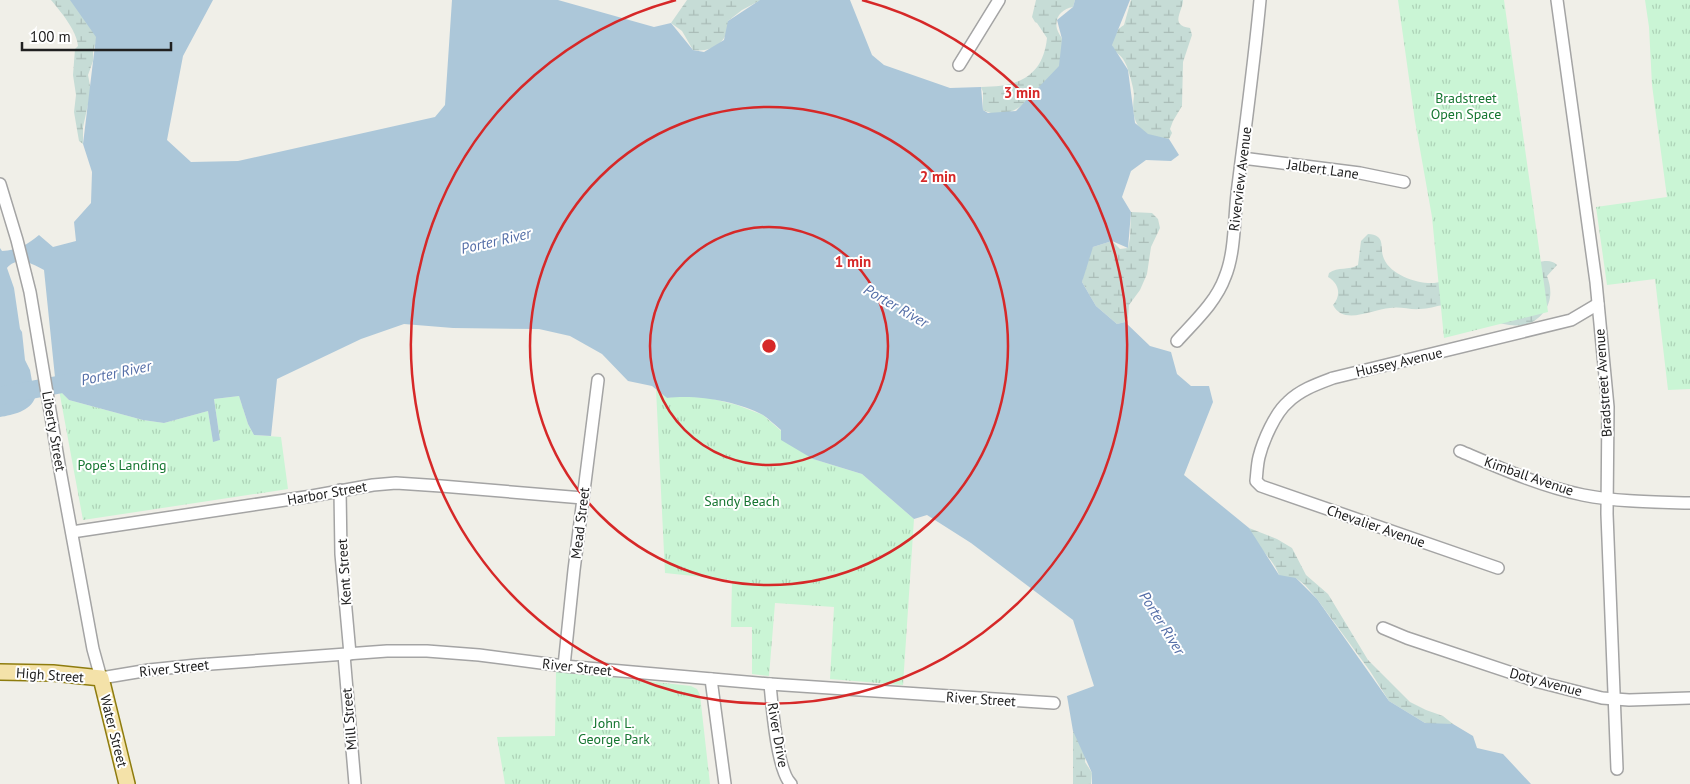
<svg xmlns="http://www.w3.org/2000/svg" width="1690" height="784" viewBox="0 0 1690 784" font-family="'PT Sans',sans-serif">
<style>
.wetland{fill:url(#wetland-marsh)}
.park{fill:url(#park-tufts)}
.water{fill:#acc7d9}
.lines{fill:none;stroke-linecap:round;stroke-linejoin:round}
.river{stroke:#acc7d9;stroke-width:18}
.minor-casing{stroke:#a4a4a4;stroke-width:14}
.major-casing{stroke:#8e7c0e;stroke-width:18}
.minor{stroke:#fff;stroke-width:11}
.major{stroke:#f4e2a9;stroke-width:15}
.ring{fill:none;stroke:#d62828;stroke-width:2.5}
.labels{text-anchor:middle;stroke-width:4;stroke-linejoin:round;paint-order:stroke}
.park-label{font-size:14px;fill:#167631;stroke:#fff}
.street-label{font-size:14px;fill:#202020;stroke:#fff}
.water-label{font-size:15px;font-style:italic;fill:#556fa8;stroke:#fff}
.centre{fill:#d62828;stroke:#fff;stroke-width:2.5}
.ring-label{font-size:15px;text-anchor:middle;font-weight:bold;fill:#d62828;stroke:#fff;stroke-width:4;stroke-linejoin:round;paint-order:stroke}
</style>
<defs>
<pattern id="wetland-marsh" width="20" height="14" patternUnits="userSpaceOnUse" patternTransform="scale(1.25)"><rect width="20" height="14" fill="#c6dcd6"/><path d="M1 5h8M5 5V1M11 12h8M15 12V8" fill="none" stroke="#aabcb7"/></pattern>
<pattern id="park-tufts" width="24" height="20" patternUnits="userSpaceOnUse" patternTransform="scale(1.25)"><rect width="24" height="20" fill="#caf5d5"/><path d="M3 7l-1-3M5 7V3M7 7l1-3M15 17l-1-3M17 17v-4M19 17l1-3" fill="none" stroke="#add2b7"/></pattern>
</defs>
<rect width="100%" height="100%" fill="#f0efe8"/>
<g class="wetland">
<path d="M51,0H73L96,35V41L93,52V61L88,75L91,91L83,127V144L79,141L74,112L76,95L73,75L75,49L78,46C77,31 61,12 51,0Z"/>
<path d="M687,0H761L742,10L728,21C730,41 712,53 693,50L682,31L671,23Z"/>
<path d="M1036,0H1075L1073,7C1062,9 1054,17 1057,29C1058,33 1061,36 1062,39C1065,46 1062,60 1060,66C1040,88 1016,126 983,110V92L981,87C1016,87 1043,78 1047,38L1037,23L1035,22L1032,17Z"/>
<path d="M1131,0H1183C1183,11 1169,25 1190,28L1192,35L1183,62L1182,106L1173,121L1170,129L1172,133L1169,139C1140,139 1130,122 1134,96C1134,89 1130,76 1128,70C1127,66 1125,62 1123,59C1120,54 1112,51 1112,44C1112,37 1118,28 1124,25Z"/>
<path d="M1131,212L1152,213L1158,219L1160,228L1151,247L1147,274L1140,290L1129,305L1128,318L1125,322L1117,324L1096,306L1082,282L1087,257L1093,247L1112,241L1120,249L1128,248L1130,238Z"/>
<path d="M1368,234C1387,235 1379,248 1384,259C1391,275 1417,284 1434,283C1443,282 1451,278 1460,276C1474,274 1489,276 1502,273C1515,269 1535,261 1547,261C1551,261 1554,262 1557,265L1547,276C1552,289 1552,302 1543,313C1522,339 1487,318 1461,309C1456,308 1449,304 1443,305C1436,306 1428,309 1420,309C1410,310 1400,306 1390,308C1372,309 1344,326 1333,305C1341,296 1340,284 1328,277L1329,273C1338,266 1349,271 1358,265L1361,241Z"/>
<path d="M1249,528L1277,539L1292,548L1306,575L1328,594L1368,660L1410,702L1426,710L1443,716L1453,724L1448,727L1425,723L1389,701L1370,671L1317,599L1305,585L1296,578H1283L1279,575C1273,557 1254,546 1249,528Z"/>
<path d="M1073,731L1086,750L1085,762L1092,773L1091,784H1073Z"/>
</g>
<g class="park">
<path d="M1398,0H1504L1548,312L1444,338L1432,217L1415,121Z"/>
<path d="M1645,0H1690V389L1668,390L1655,279L1607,285L1596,207L1667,197L1652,85L1649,27Z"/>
<path d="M656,389L667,398L678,396L709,398L737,405L763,415L813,459L862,474L914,519L903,685L830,679L834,607L775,603L769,676L752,674V627H731L732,580L665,573Z"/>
<path d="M59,390L69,400L143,420L164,423L208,411L213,441L220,440L214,399L239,396L248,424L254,435L281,437L288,489L83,520Z"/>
<path d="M556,671L691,686L697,689L700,695L710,784H505L497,737L555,736Z"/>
</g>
<path class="water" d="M70,0H213L183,56L167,140L191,162L238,161L435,117L445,105L452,0H558L654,27L671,23L693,50L704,52L724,40L728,21L760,0H850L872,55L884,65L950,88L981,87L983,110L988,113L1016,111L1059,66L1062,39L1057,20L1073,7L1075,0H1130L1112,45L1128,70L1135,123L1148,134L1169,139L1179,155L1171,161L1146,160L1131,171L1122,197L1131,212L1128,248L1112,241L1093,247L1082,282L1096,306L1117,324L1125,322L1150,346L1171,352L1177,374L1191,386H1209L1213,402L1184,475L1249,528L1279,575L1296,578L1317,599L1389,701L1425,723L1453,724L1473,736L1477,748L1503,754L1531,784H1092V773L1073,731L1067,696L1094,686L1073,620L971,543L927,515L914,519L862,474L813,459L781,440V430C775,425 769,419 763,415C738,401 695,394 667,398L652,386L628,381L602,354L570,336L539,329L453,328L404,324L361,339L277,379L271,436L254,435L248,424L239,396L214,399L220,440L213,442L208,411L164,423L143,420L69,400L56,387L44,270C32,263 17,256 7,268L14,288L20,329L22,332L25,360L30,370L35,398C30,411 13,415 0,417V248L2,251C18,250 27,245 39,235L53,247L76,241L74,222L91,203L92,172L83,144L96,37Z"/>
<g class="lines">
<path class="river" d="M0,396L78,381"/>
<g class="minor-casing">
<g id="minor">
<path d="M1557,0L1596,282L1608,407L1607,514L1617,769"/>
<path d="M959,65L999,0"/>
<path d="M1242,158L1360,173L1404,182"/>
<path d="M0,184L17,240L30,292L60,470L93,649L101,678L149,670L197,665L387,651H427L479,655L564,666L770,684L1054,703"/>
<path d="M1177,341C1195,321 1216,302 1225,277C1235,253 1234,220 1237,194C1245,129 1254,65 1260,0"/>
<path d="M1460,451C1500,468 1540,486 1583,495C1618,502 1654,502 1690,503"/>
<path d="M340,490L341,554L350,654"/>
<path d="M72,532L312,496L373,485L396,483L441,486L583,498"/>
<path d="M1498,568L1261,486L1256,481C1257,473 1257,465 1259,457C1263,441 1275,413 1288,402C1300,390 1317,384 1333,378L1571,320L1598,304"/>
<path d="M1383,628L1407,638L1539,682L1602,698L1629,700L1690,698"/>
<path d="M344,655L355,784"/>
<path d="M564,666L574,570L598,380"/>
<path d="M711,679L725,784"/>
<path d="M770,684C772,705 777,771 791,784"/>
</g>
</g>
<g class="major-casing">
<path id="major" d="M0,672L53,673L101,678L127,784"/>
</g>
<use href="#minor" class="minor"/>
<use href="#major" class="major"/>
</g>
<g class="ring">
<circle cx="769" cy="346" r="119"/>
<circle cx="769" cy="346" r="239"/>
<path d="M862 0A358 358 0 1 1 676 0"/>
</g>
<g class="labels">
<g class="park-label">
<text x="1466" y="103">Bradstreet<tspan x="1466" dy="16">Open Space</tspan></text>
<text x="122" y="470">Pope's Landing</text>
<text x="742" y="506">Sandy Beach</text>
<text x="614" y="728">John L.<tspan x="614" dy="16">George Park</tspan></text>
</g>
<g class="street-label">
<text transform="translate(1323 169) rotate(8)" y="5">Jalbert Lane</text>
<text transform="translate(1240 179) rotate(-83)" y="5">Riverview Avenue</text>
<text transform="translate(1399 362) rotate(-13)" y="5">Hussey Avenue</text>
<text transform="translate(1603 383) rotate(-94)" y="5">Bradstreet Avenue</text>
<text transform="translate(54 431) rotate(80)" y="5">Liberty Street</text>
<text transform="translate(1529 476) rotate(19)" y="5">Kimball Avenue</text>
<text transform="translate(327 493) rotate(-10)" y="5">Harbor Street</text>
<text transform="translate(580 523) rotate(-83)" y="5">Mead Street</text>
<text transform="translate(1376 526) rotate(19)" y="5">Chevalier Avenue</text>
<text transform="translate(344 572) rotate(-94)" y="5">Kent Street</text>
<text transform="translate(577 667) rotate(6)" y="5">River Street</text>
<text transform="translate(174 668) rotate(-6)" y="5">River Street</text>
<text transform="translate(50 675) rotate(4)" y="5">High Street</text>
<text transform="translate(1546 682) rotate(15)" y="5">Doty Avenue</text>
<text transform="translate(981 699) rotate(4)" y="5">River Street</text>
<text transform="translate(349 719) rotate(-95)" y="5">Mill Street</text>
<text transform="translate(114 731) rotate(76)" y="5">Water Street</text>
<text transform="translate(778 735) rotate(80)" y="5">River Drive</text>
</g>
<g class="water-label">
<text transform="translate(496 241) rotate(-13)" y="5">Porter River</text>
<text transform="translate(896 306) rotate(30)" y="5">Porter River</text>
<text transform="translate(116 373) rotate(-12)" y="5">Porter River</text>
<text transform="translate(1162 623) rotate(58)" y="5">Porter River</text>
</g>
</g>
<circle cx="769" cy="346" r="8" class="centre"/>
<g class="ring-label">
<text x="1022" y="98">3 min</text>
<text x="938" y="182">2 min</text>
<text x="853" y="267">1 min</text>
</g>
<path d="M22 42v8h149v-8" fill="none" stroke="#202020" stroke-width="2.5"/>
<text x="30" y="42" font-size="15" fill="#202020" stroke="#ffffff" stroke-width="4" paint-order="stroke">100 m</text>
</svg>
